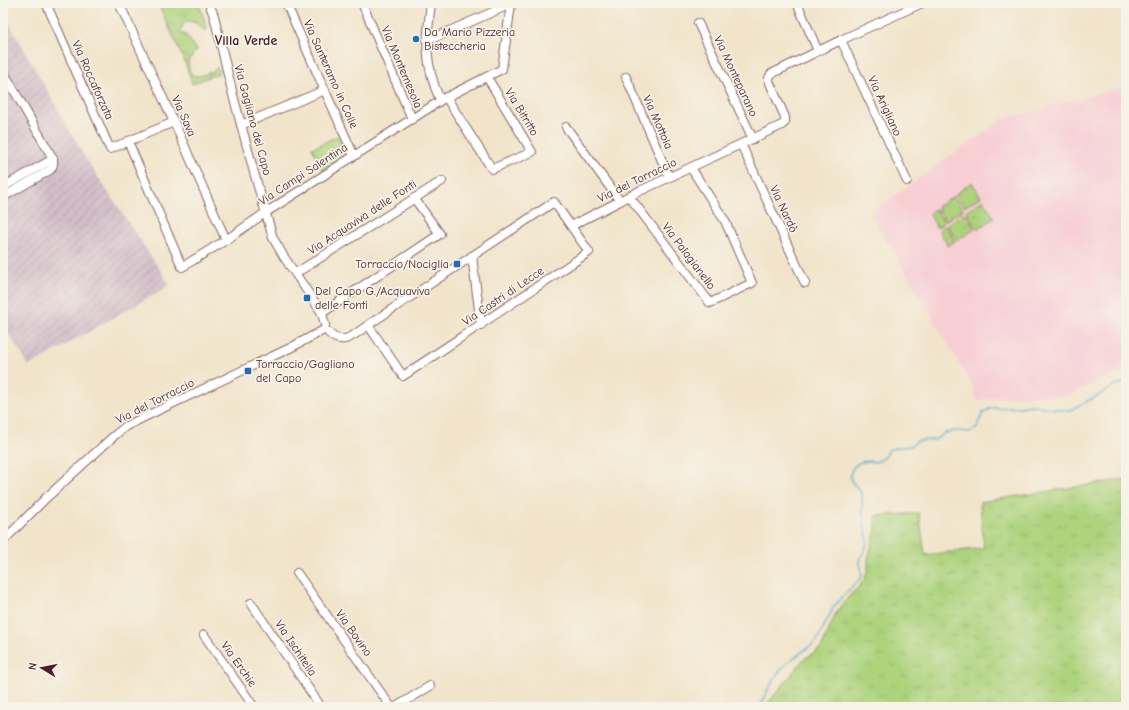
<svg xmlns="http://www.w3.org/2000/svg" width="1129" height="710" viewBox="0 0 1129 710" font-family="'Comic Neue',sans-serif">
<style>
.built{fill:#f7cfd5}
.industrial{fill:url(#industrial-furrows)}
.grass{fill:url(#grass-tufts);stroke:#7c7954}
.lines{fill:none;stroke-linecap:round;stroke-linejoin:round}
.stream{stroke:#50afcf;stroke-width:1.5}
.minor-casing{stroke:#846463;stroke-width:10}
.minor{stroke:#fff;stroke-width:8}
.poi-dot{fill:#1f6fb2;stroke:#f7f3e8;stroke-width:1.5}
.labels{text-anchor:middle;stroke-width:3.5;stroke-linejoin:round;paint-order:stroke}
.poi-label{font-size:12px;fill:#4a1f2b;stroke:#f7f3e8;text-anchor:start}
.street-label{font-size:12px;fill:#4a1f2b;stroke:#f7f3e8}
.quarter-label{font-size:14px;font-weight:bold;fill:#4a1f2b;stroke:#f7f3e8}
</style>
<defs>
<pattern id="industrial-furrows" width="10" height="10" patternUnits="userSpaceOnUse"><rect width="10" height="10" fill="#d2bdc8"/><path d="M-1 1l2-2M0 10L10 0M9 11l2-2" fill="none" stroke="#b6a2ac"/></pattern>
<pattern id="grass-tufts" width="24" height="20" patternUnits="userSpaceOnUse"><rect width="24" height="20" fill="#add37d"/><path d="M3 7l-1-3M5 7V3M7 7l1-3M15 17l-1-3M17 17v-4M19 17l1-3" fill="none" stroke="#96b56c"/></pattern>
</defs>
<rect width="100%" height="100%" fill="#f7f3e8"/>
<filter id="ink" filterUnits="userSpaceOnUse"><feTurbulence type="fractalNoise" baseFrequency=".025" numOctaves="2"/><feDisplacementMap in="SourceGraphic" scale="8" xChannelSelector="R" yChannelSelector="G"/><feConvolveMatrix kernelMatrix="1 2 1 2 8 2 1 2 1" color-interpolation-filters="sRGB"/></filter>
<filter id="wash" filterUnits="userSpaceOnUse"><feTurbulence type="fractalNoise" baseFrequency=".012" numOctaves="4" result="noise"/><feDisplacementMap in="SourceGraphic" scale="16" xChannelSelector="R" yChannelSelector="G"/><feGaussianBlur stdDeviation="0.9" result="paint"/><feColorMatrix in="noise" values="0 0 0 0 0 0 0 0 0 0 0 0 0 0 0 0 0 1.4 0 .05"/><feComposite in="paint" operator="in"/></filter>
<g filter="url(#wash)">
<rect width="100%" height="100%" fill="#f1e4ca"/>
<path class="built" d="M1126,86V373L1111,376L1073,393L1062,397L1029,395L992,398L976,401L973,387L871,214L873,211L1003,119Z"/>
<path class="industrial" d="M3,12L84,156L170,285L29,366L3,325Z"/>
<g class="grass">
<path d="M158,3H198L202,12L207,30L205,31L196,23L189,21L184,23L180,31L181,33L186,35L197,50L192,55L193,56L188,60L189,69L192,75C198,77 204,75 210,72L211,73L217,67L219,73L192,84L186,65Z"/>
<path d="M338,136L347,155L323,171L312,148Z"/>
<path d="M972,182L981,197L964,207L956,194Z"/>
<path d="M954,196L963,210L945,221L937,207Z"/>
<path d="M983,200L994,218L977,229L966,211Z"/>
<path d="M935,209L944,223L937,228L929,213Z"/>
<path d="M965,213L975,229L957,240L947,224Z"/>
<path d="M946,226L955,241L948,246L939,230Z"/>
<path d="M1126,479V707H765L804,659L820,649L822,646L836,613L851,594L859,587L865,578L868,570V559L876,529L875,516L919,513L925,555L984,548L980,502Z"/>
</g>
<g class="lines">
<path class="stream" d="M758,707L762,703L765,698L767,691L779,672L787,663L817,641L833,608L842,597L862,577C862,572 860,566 860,562C861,554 867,549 867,541C868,534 864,525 863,517C862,510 863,503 862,496C860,487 847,483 851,472C854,461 867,460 876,462L884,458L890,449L900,447L911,446L917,441L935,440L945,433L954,431L971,432L977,428L980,419L983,413L991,408L1020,407L1032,405L1061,410H1070L1103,393L1115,385L1126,382"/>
</g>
</g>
<g filter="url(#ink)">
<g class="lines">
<g class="minor-casing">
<g id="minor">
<path d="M46,3L110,149L174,122"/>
<path d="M119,3L174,122L226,240"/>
<path d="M209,3L214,16L233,95L255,176L273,238L284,257L322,313L325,325"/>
<path d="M286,3L354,156"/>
<path d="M362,3L412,119"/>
<path d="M431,3C426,42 424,63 440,100"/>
<path d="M797,3L818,51"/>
<path d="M698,23L753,139"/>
<path d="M841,40L907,181"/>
<path d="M427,41L513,3"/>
<path d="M3,71L52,157C54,162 54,166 50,170L3,197"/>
<path d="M626,77L669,177"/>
<path d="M446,97L492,169L532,152L487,77"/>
<path d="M241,125L325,90"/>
<path d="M566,127L620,201"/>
<path d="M128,141L182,267L226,240L265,213L443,99L502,69L511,4"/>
<path d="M741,144L805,283"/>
<path d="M3,187L53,159"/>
<path d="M629,196L710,303L752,283L725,221L691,168"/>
<path d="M571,226L620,201L629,196L782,125L785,122V117L769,81V78L771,74L841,40L922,3"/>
<path d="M472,256L481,325"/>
<path d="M296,273L442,181"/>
<path d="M322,313L440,234L414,198"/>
<path d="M328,332C342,348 355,334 368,325L554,202L571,226L589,252L403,376L368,325"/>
<path d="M3,541L46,498L115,435L126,426L161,409L290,348L322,331"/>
<path d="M297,573L391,707"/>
<path d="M251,603L321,707"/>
<path d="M204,635L254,707"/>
<path d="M396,707L430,686"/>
</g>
</g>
<use href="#minor" class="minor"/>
</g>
</g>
<g class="poi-dot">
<circle cx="416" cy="39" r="4"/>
<rect x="453" y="260" width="8" height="8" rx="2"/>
<rect x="303" y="294" width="8" height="8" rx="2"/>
<rect x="244" y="367" width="8" height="8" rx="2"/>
</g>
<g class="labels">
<g class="poi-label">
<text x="424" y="36">Da Mario Pizzeria<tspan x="424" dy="14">Bisteccheria</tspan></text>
<text x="449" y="268" text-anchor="end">Torraccio/Nociglia</text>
<text x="315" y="295">Del Capo G./Acquaviva<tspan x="315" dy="14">delle Fonti</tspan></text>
<text x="256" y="368">Torraccio/Gagliano<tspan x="256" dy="14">del Capo</tspan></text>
</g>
<g class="street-label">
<text transform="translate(402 67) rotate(67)" y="4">Via Montemesola</text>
<text transform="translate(331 74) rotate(66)" y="4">Via Santeramo in Colle</text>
<text transform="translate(736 76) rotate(65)" y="4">Via Monteparano</text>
<text transform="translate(93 80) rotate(66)" y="4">Via Roccaforzata</text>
<text transform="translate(885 106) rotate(65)" y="4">Via Arigliano</text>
<text transform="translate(522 112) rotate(59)" y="4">Via Bitritto</text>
<text transform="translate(184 116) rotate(66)" y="4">Via Sava</text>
<text transform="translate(253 120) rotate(75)" y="4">Via Gagliano del Capo</text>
<text transform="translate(658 122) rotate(66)" y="4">Via Mottola</text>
<text transform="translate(303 174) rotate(-33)" y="4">Via Campi Salentina</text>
<text transform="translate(637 180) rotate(-26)" y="4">Via del Torraccio</text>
<text transform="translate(784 209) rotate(65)" y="4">Via Nardò</text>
<text transform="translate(362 217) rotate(-33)" y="4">Via Acquaviva delle Fonti</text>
<text transform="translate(689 256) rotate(53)" y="4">Via Palagianello</text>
<text transform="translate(503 296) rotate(-34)" y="4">Via Castri di Lecce</text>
<text transform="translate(155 401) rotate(-27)" y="4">Via del Torraccio</text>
<text transform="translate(354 633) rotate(55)" y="4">Via Bovino</text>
<text transform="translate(296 648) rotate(56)" y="4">Via Ischitella</text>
<text transform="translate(239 664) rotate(55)" y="4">Via Erchie</text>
</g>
<g class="quarter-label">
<text x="246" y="45">Villa Verde</text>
</g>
</g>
<rect width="1129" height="710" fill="none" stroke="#f7f3e8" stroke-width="16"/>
<g transform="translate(42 668) rotate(280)" stroke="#f7f3e8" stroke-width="3" paint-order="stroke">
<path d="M0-3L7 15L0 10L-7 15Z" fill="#4a1f2b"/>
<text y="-6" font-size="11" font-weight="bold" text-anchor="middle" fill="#4a1f2b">N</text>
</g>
</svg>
